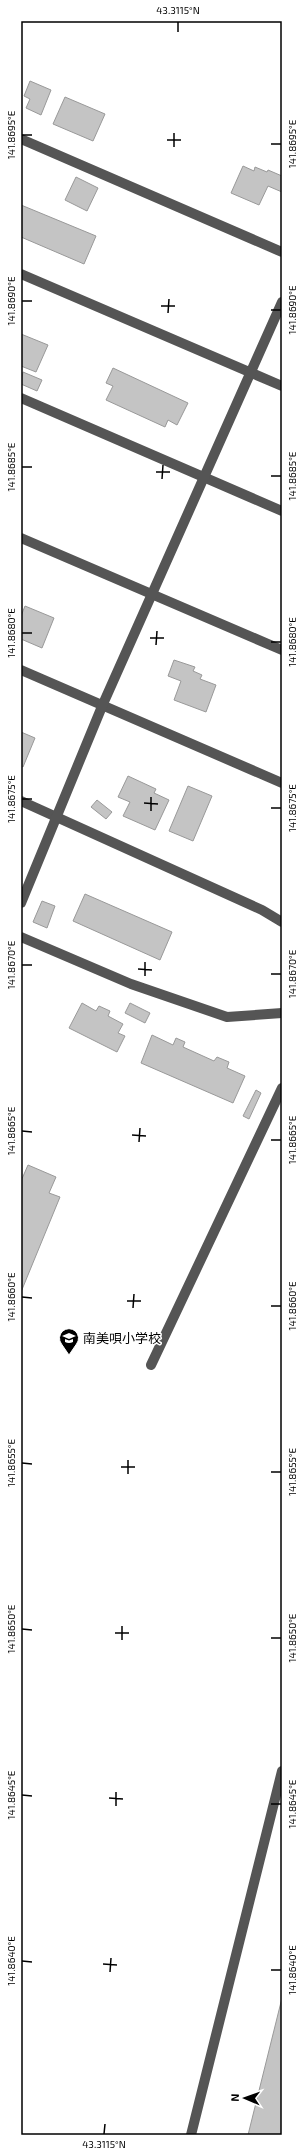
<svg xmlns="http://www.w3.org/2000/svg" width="303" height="2156" viewBox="0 0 303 2156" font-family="'Exo 2','Noto Sans JP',sans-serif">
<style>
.building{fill:#c4c4c4;stroke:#999}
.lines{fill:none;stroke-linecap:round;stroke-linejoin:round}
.minor{stroke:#555;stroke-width:10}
.ticks{fill:none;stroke:#000;stroke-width:1.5}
.labels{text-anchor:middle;stroke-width:3;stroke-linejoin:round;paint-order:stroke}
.poi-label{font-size:13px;fill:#000;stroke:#fff;text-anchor:start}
.neatline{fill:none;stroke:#000;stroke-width:1.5}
.ticks-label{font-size:10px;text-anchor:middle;fill:#000}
</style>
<rect width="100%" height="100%" fill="#fff"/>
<g class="building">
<path d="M30,81L51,90L41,115L26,108L30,99L24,96Z"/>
<path d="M65,97L105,114L93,141L53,124Z"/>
<path d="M243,166L254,171L255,167L267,172L268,170L282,176V192L268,186L259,205L231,193Z"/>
<path d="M76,177L98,188L87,211L65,200Z"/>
<path d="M21,205L96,236L84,264L21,237Z"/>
<path d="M21,334L48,345L36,372L21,366Z"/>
<path d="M113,368L188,403L177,425L168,420L165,427L106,400L113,386L106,383Z"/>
<path d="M23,372L42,380L37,391L21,384Z"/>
<path d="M25,606L54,618L42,648L21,639V616Z"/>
<path d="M174,660L195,667L193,671L202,675L200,679L216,685L206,712L174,700L181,681L168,676Z"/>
<path d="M21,732L35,738L23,767L21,766Z"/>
<path d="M128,776L156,789L154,793L169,800L155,830L123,816L130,802L118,797Z"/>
<path d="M188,786L212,796L193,841L169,831Z"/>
<path d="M97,800L112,812L106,819L91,807Z"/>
<path d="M85,894L172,932L160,960L73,921Z"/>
<path d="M42,901L55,906L47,928L33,922Z"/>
<path d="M82,1003L96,1011L99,1006L110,1011L108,1016L123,1024L118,1033L125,1036L117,1052L69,1028Z"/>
<path d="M130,1003L150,1013L145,1023L125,1013Z"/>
<path d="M152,1035L173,1045L176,1038L185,1042L183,1047L214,1061L217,1057L229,1062L227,1068L245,1076L233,1103L141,1063Z"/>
<path d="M256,1090L261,1093L249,1119L243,1116Z"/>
<path d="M28,1165L56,1177L49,1193L60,1197L21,1292V1181Z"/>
<path d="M282,1998V2135H248Z"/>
</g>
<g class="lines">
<g class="minor">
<path d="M21,139L282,252"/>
<path d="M21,274L282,386"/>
<path d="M21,398L282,511"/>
<path d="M21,538L282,650"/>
<path d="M21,670L282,783"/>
<path d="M21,801L262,910L282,922"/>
<path d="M21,903L103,704L282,302"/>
<path d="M21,937L131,984L227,1017L282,1013"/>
<path d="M151,1365L282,1088"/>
<path d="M191,2135L282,1771"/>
</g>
</g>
<path class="ticks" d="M178,32V22M22,135H32M167,140H181M271,144H281M174,147V133M22,301H32M161,306H175M271,310H281M168,313L169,299M22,467H32M156,472H170M271,476H281M162,479L163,465M22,633H32M150,638H164M271,642H281M156,645L157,631M22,799H32M144,803L158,804M271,808H281M151,811V797M22,965H32M138,969L152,970M271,974H281M145,976V962M22,1131L32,1132M132,1135L146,1136M271,1140H281M139,1142L140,1128M22,1297L32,1298M127,1301H141M271,1306H281M133,1308L134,1294M22,1463L32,1464M121,1467H135M271,1472H281M128,1474V1460M22,1629L32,1630M115,1633H129M271,1638H281M122,1640V1626M22,1795L32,1796M109,1798L123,1799M271,1804H281M116,1806V1792M22,1961L32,1962M103,1964L117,1965M271,1970H281M110,1972L111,1958M104,2134L105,2124"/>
<defs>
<g id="school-pin" transform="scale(1)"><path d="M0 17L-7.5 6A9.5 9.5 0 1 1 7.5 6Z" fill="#000" stroke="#fff"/><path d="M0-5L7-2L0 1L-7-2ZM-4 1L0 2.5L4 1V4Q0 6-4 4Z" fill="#fff"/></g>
</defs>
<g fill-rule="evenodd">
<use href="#school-pin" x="69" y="1338"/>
</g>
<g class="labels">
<g class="poi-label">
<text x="83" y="1343">南美唄小学校</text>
</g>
</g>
<rect width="303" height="2156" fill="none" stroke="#ffffff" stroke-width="44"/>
<g transform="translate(245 2098) rotate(272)" stroke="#ffffff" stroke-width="3" paint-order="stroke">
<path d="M0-3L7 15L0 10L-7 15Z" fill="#000000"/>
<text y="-6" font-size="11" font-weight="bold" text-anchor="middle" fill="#000000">N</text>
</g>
<rect x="22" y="22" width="259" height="2112" class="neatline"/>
<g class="ticks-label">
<text x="178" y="14">43.3115°N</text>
<text transform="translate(11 135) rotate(-90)" y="4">141.8695°E</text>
<text transform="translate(292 144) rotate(-90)" y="4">141.8695°E</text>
<text transform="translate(11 301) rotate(-90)" y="4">141.8690°E</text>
<text transform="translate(292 310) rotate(-90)" y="4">141.8690°E</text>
<text transform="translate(11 467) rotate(-90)" y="4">141.8685°E</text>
<text transform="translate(292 476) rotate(-90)" y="4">141.8685°E</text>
<text transform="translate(11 633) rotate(-90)" y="4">141.8680°E</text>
<text transform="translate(292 642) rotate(-90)" y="4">141.8680°E</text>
<text transform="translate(11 799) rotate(-90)" y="4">141.8675°E</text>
<text transform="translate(292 808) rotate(-90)" y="4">141.8675°E</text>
<text transform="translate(11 965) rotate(-90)" y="4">141.8670°E</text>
<text transform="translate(292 974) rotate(-90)" y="4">141.8670°E</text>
<text transform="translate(11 1131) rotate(-90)" y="4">141.8665°E</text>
<text transform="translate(292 1140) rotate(-90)" y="4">141.8665°E</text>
<text transform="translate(11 1297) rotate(-90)" y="4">141.8660°E</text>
<text transform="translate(292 1306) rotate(-90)" y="4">141.8660°E</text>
<text transform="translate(11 1463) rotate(-90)" y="4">141.8655°E</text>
<text transform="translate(292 1472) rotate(-90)" y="4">141.8655°E</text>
<text transform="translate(11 1629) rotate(-90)" y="4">141.8650°E</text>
<text transform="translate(292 1638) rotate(-90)" y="4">141.8650°E</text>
<text transform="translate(11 1795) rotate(-90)" y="4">141.8645°E</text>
<text transform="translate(292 1804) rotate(-90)" y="4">141.8645°E</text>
<text transform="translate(11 1961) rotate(-90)" y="4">141.8640°E</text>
<text transform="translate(292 1970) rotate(-90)" y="4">141.8640°E</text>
<text x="104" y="2148">43.3115°N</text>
</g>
</svg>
